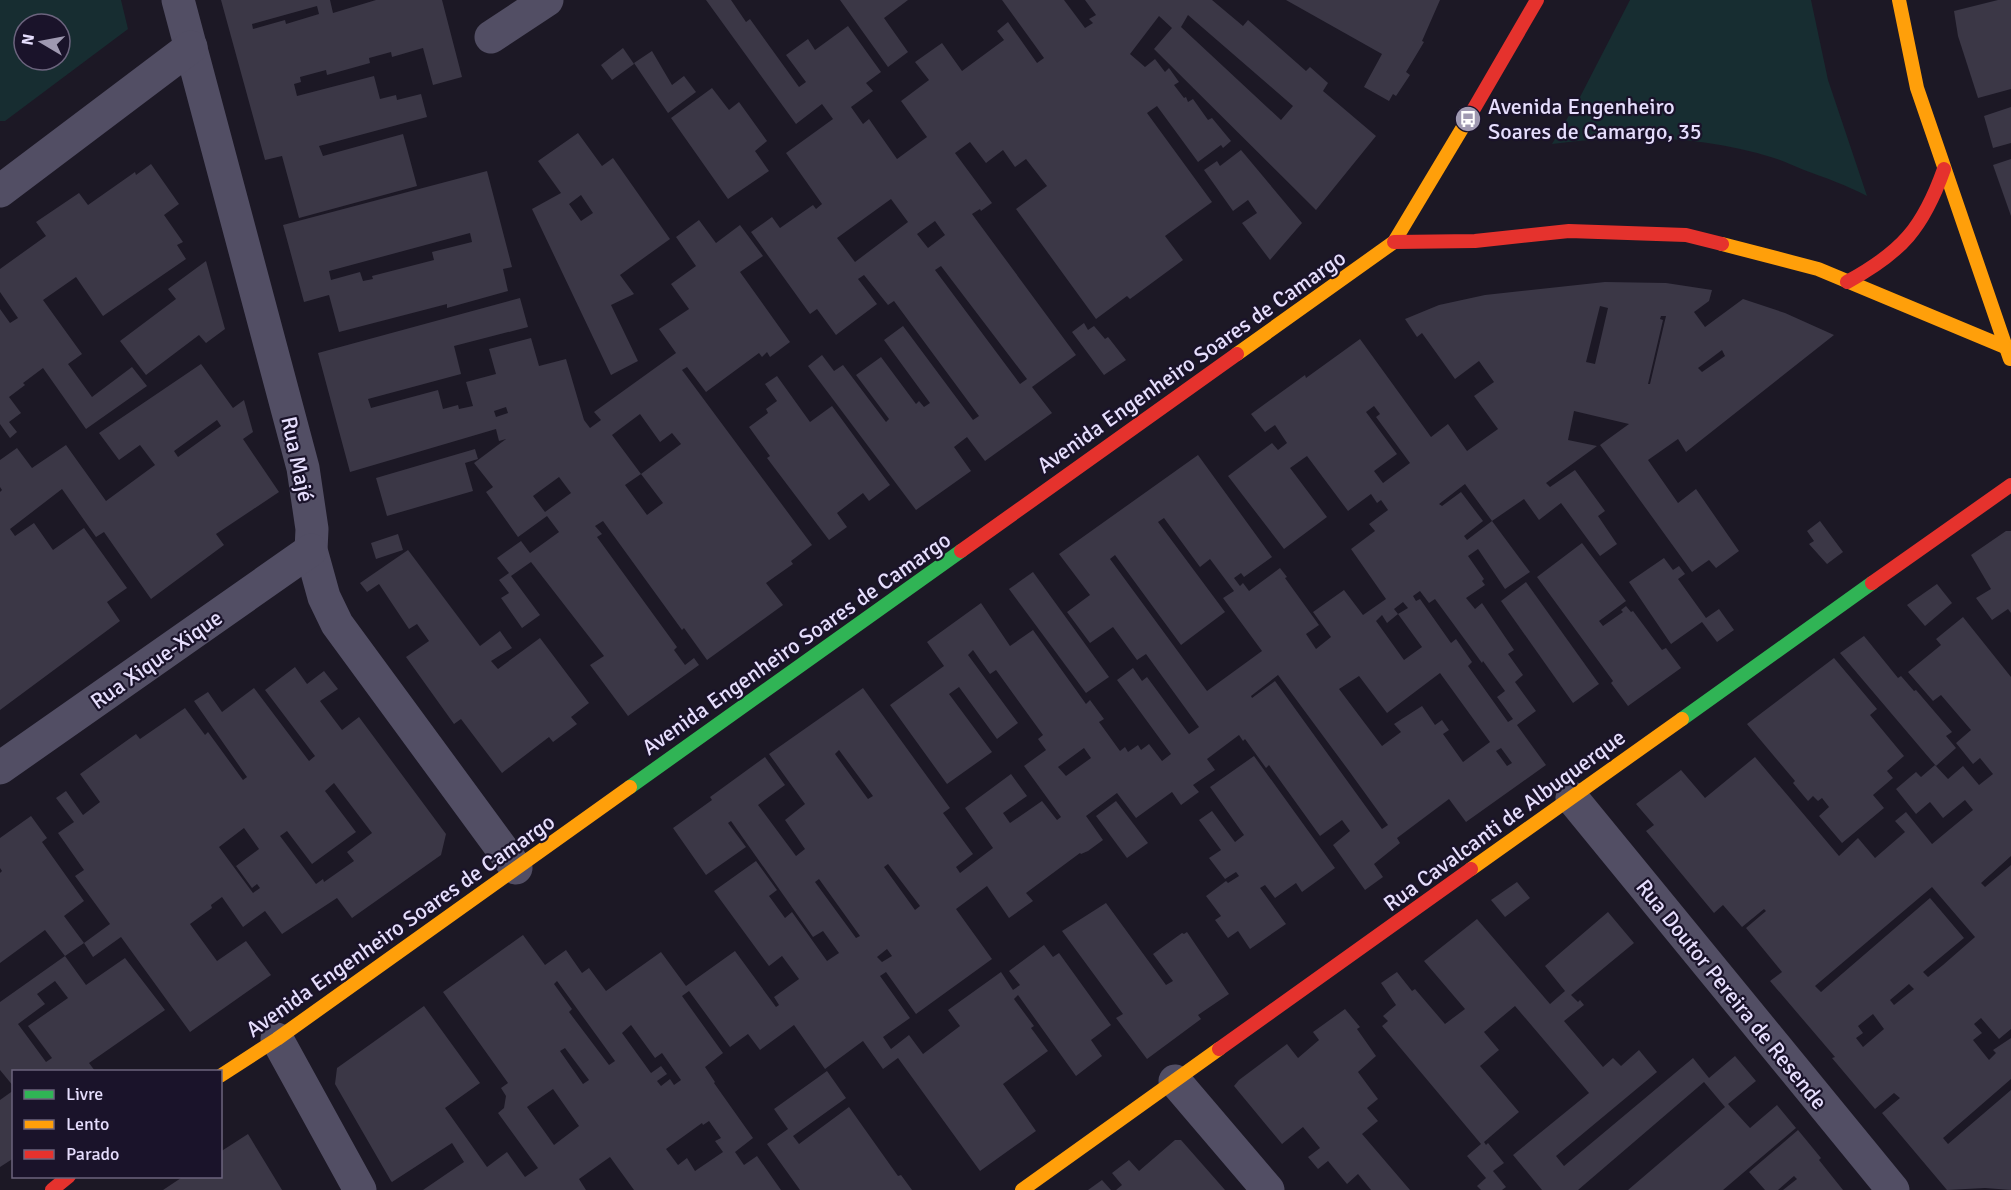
<svg xmlns="http://www.w3.org/2000/svg" width="2011" height="1190" viewBox="0 0 2011 1190" font-family="Signika,sans-serif">
<style>
.green{fill:#172d31;fill-rule:evenodd}
.building{fill:#3b3746;fill-rule:evenodd}
.lines{fill:none;stroke-linecap:round;stroke-linejoin:round}
.street{stroke:#524e64;stroke-width:33}
.fast{stroke:#30b455;stroke-width:14}
.slow{stroke:#ff9f0a;stroke-width:14}
.jam{stroke:#e5322d;stroke-width:14}
.labels{text-anchor:middle;stroke-width:4.5;stroke-linejoin:round;paint-order:stroke}
.poi-label{font-size:22px;fill:#e6defd;stroke:#1a132a;text-anchor:start}
.street-label{font-size:22px;fill:#e6defd;stroke:#1a132a}
</style>
<rect width="100%" height="100%" fill="#1c1825"/>
<g class="green">
<path d="M0,0H121L128,29L5,121H0ZM24,24H60V60H24Z"/>
<path d="M1630,0H1811L1828,80L1867,196C1846,185 1826,178 1804,170C1794,166 1784,161 1774,158C1702,135 1626,134 1552,144L1580,97Z"/>
</g>
<g class="building">
<path d="M221,0H330L333,13L376,0H442L462,77L433,85L423,48L392,57L391,52L369,58L370,63L327,75L326,70L300,77L301,82L294,84L297,96L374,76L380,99L396,95L397,100L421,94L427,117L319,146L323,156L403,134L417,186L299,218L282,156L265,160ZM317,6L319,14L286,24L285,20L253,29L252,24Z"/>
<path d="M706,0H731L746,22L750,19L799,87L806,82L786,55L808,39L815,50L848,26L881,72L866,83L873,91L851,107L863,124L869,119L897,159L927,137L901,101L929,80L915,62L942,43L962,71L1004,40L997,31L1008,22L1037,63L1044,58L1002,0H1064L1085,28L1093,23L1089,19L1096,15L1085,0H1212L1243,26L1248,20L1306,71L1310,67L1328,83L1323,91L1376,136L1316,210L1154,49L1172,28L1159,16L1130,54L1145,67L1155,59L1165,72L1169,68L1179,82L1174,85L1184,98L1186,97L1188,102L1193,99L1208,120L1212,118L1231,141L1223,148L1221,145L1198,162L1157,106L1147,113L1212,202L1165,236L1183,260L1130,299L1127,296L1096,319L1016,209L1047,186L1026,159L1015,167L1003,150L986,163L970,142L955,153L992,203L981,211L980,209L972,214L1076,355L1032,387L1052,413L985,461L967,437L954,447L971,471L916,510L808,366L822,355L834,371L843,365L886,422L889,419L856,375L881,357L916,404L919,401L924,407L930,403L884,340L903,326L973,420L979,416L894,301L888,305L864,275L858,279L877,304L836,335L817,309L810,314L751,232L772,217L780,228L813,205L816,209L822,204L786,153L833,119L822,104L796,124ZM1188,15L1293,106L1281,120L1181,27ZM891,199L908,222L855,262L837,238ZM935,221L945,235L928,248L917,234ZM941,266L1027,379L1020,384L935,270Z"/>
<path d="M840,0H908L884,18L908,52L888,67Z"/>
<path d="M1286,0H1440L1422,41L1424,42L1406,72L1410,75L1396,96L1393,94L1389,101L1364,87L1382,54Z"/>
<path d="M1998,0H2011V89L1978,98L1958,36L1954,11Z"/>
<path d="M623,48L634,64L612,80L601,65Z"/>
<path d="M652,51L672,85L684,76L696,92L668,113L634,63Z"/>
<path d="M712,88L729,110L739,102L767,141L755,151L769,171L728,199L671,118Z"/>
<path d="M2011,107V143L1993,148L1984,116Z"/>
<path d="M578,133L602,166L613,158L670,239L620,275L634,294L611,305L638,361L611,375L532,209L561,193L538,161ZM581,195L593,213L581,221L569,204Z"/>
<path d="M1241,150L1302,223L1270,260L1242,223L1257,213L1248,200L1233,211L1204,170L1217,161L1220,166Z"/>
<path d="M2011,159V216L1993,165Z"/>
<path d="M151,164L179,204L164,215L183,242L177,245L186,259L103,316L76,277L43,300L82,354L68,364L92,397L132,367L147,386L86,429L43,368L23,383L25,385L9,397L21,413L9,422L17,432L10,438L0,424V309L10,323L18,318L0,292V269L46,236L36,222L79,193L88,205L135,172L136,175Z"/>
<path d="M487,171L512,267L503,269L508,291L447,308V304L339,332L329,295L304,302L283,225ZM470,233L472,242L432,252L434,260L372,276L373,279L363,281L360,272L331,280L329,271Z"/>
<path d="M699,220L716,243L740,225L763,256L740,272L790,342L770,357L767,352L762,357L759,353L706,392L687,367L682,370L812,545L791,561L793,564L766,583L783,605L707,660L684,628L682,630L603,521L595,526L602,534L597,537L677,647L674,650L685,665L694,658L699,665L628,716L590,665L604,656L531,562L511,576L540,615L522,628L501,598L509,593L499,580L509,573L497,558L521,541L530,553L559,532L547,516L518,537L486,492L493,487L474,463L506,439L499,441L496,429L350,472L318,353L520,298L528,327L454,346L461,374L368,399L371,408L438,390L443,409L458,405L459,409L473,406L466,382L496,374L489,349L531,338L539,366L566,359L584,420L590,428L601,420L594,412L676,353L659,329L689,309L671,284L696,266L676,237ZM506,407L508,413L496,417L494,411ZM640,414L660,442L672,433L681,444L641,474L612,435ZM641,474L663,503L647,515L625,485ZM559,477L571,493L545,512L533,496Z"/>
<path d="M206,261L225,329L206,343L199,335L146,375L120,341L176,299L168,289Z"/>
<path d="M1605,282L1666,283L1712,290L1709,301L1694,312L1705,327L1743,299L1785,313L1834,335L1686,452L1678,439L1648,460L1678,503L1696,489L1739,551L1716,568L1709,560L1692,572L1600,445L1629,424L1574,411L1568,440L1597,446L1546,483L1550,487L1575,470L1605,511L1598,516L1617,544L1600,556L1561,503L1539,520L1524,499L1492,521L1530,572L1505,589L1478,549L1468,556L1484,579L1482,581L1485,585L1466,598L1475,609L1482,603L1514,650L1508,654L1523,675L1515,682L1536,711L1517,725L1546,765L1466,822L1449,799L1397,838L1400,843L1374,864L1383,877L1365,890L1333,845L1350,831L1342,820L1320,836L1269,765L1266,768L1245,739L1243,741L1239,735L1207,759L1215,770L1193,785L1199,792L1181,805L1172,792L1136,818L1117,793L1086,816L1103,840L1088,851L1081,854L1080,853L1026,893L1033,901L1009,918L987,886L956,909L992,959L916,1014L886,972L880,976L910,1018L883,1037L891,1049L909,1035L923,1054L960,1026L948,1010L1001,972L1013,990L1020,985L1009,971L1044,945L1053,957L1059,953L1111,1025L1091,1040L1102,1056L1076,1076L1018,995L1014,999L1034,1026L1031,1028L1034,1032L1048,1051L1003,1084L1036,1131L980,1171L898,1058L883,1069L863,1041L825,1069L794,1025L760,1050L748,1034L730,1047L689,991L682,996L723,1053L705,1067L715,1082L714,1083L753,1138L735,1152L744,1165L757,1156L781,1190H634L610,1157L579,1179L586,1190H423L464,1162L452,1143L392,1182L391,1181L335,1084L337,1068L424,1006L480,1083L445,1108L487,1167L507,1152L525,1177L538,1168L498,1113L504,1108L506,1096L501,1088L508,1083L443,992L523,935L545,965L566,950L582,973L589,968L606,991L661,952L686,986L735,951L776,1007L779,1005L774,997L799,979L782,956L769,966L714,891L756,861L777,890L769,896L785,918L792,912L827,961L839,953L823,931L813,937L731,821L728,823L746,847L706,875L673,828L712,800L710,797L765,757L785,785L758,805L796,856L805,849L785,820L805,804L769,754L863,688L950,808L943,813L973,854L956,867L960,873L993,848L965,808L1011,774L1027,796L1003,813L1010,823L1042,801L1057,820L1061,817L1024,766L1046,750L1038,739L1043,735L996,670L990,674L973,650L968,655L1018,723L997,739L959,687L949,694L992,752L947,784L890,705L944,666L927,642L981,603L1010,646L1033,630L1086,704L1090,700L1104,719L1099,722L1120,751L1125,747L1128,752L1138,745L1141,750L1149,744L1162,761L1171,754L1117,680L1133,668L1142,681L1147,677L1189,734L1199,727L1146,654L1137,660L1113,627L1090,643L1067,612L1090,595L1059,554L1198,455L1272,557L1244,577L1241,573L1234,578L1240,586L1243,583L1249,591L1280,568L1287,577L1285,578L1319,625L1306,634L1316,649L1331,637L1313,612L1344,590L1363,615L1386,599L1351,549L1375,531L1369,524L1388,510L1381,500L1377,503L1371,494L1348,511L1307,456L1290,468L1327,517L1284,549L1228,476L1272,443L1278,450L1287,443L1275,425L1265,432L1251,414L1305,375L1306,378L1360,339L1431,437L1448,424L1467,451L1498,429L1474,396L1494,382L1479,361L1455,379L1422,333L1417,337L1405,319L1439,305L1485,295ZM1600,306L1608,308L1595,364L1586,362ZM1661,316H1666L1650,384H1648L1663,320L1660,319ZM1722,350L1725,356L1702,372L1698,368ZM1374,406L1380,414L1376,417L1410,463L1383,483L1374,471L1397,454L1366,412ZM1465,484L1492,521L1467,540L1464,536L1483,521L1461,492L1442,506L1439,504ZM1164,518L1200,567L1210,559L1234,591L1223,598L1262,651L1207,691L1110,559L1115,555L1181,645L1225,612L1158,522ZM1420,591L1429,603L1435,599L1482,663L1483,661L1505,691L1497,697L1513,719L1508,722L1468,666L1472,662L1456,639L1451,643L1420,599L1416,601L1413,596ZM1403,602L1408,608L1398,614L1394,609ZM1398,614L1422,647L1404,660L1376,621L1382,615L1387,623ZM1440,673L1490,742L1463,762L1443,734L1449,730L1442,720L1435,725L1422,706L1394,724L1401,732L1382,746L1339,689L1359,676L1387,713ZM1278,675L1349,771L1388,825L1382,829L1275,681L1252,698L1251,696ZM1084,748L1091,758L1066,776L1058,767ZM1501,748L1512,763L1507,766L1496,751ZM839,750L873,796L868,799L835,754ZM888,864L920,906L915,910L884,867ZM819,879L860,936L856,938L815,882ZM887,949L892,956L882,962L877,957ZM557,981L615,1061L609,1065L569,1012L572,1009L554,984ZM631,1025L655,1058L662,1053L681,1080L674,1085L670,1079L661,1086L657,1081L667,1074L661,1066L651,1073L622,1033ZM565,1048L589,1080L583,1084L560,1051ZM553,1089L579,1126L554,1145L527,1107ZM709,1121L721,1138L715,1141L723,1152L695,1171L687,1158L678,1165L666,1149L702,1123L703,1125Z"/>
<path d="M1084,323L1088,330L1094,326L1105,339L1108,337L1126,360L1104,375L1072,332Z"/>
<path d="M201,364L233,408L244,400L253,432L243,439L279,492L216,534L224,545L151,599L104,532L96,537L62,489L10,529L15,536L34,523L53,550L84,528L127,588L107,602L120,621L0,710V492L2,490L0,487V460L17,448L32,468L66,445L106,501L155,465L140,445L119,460L99,433ZM217,420L221,426L178,457L174,451Z"/>
<path d="M777,376L810,422L832,406L890,485L869,501L863,493L837,513L847,527L829,540L767,458L770,456L749,427L768,413L766,409L777,401L765,384Z"/>
<path d="M475,449L478,459L465,463L473,491L387,516L376,478Z"/>
<path d="M1820,521L1843,552L1827,564L1809,544L1814,541L1807,531Z"/>
<path d="M2006,531H2011V613L2008,609L1992,620L1976,598L1991,589L1971,555Z"/>
<path d="M398,534L403,550L376,559L371,543Z"/>
<path d="M1582,543L1626,601L1599,621L1603,626L1623,612L1621,610L1626,606L1631,612L1633,611L1662,650L1666,648L1681,668L1628,706L1611,683L1613,681L1537,577Z"/>
<path d="M408,550L480,646L500,631L512,648L491,661L498,669L540,638L589,703L571,717L577,724L553,742L549,737L502,773L461,719L454,724L406,657L429,641L417,624L409,629L379,584L367,592L360,583Z"/>
<path d="M1664,558L1673,570L1679,566L1685,574L1678,579L1706,618L1719,609L1734,630L1717,642L1702,622L1671,644L1629,582Z"/>
<path d="M1033,572L1109,677L1086,693L1009,589Z"/>
<path d="M1526,582L1599,684L1573,703L1501,601Z"/>
<path d="M1937,584L1952,603L1925,626L1907,605Z"/>
<path d="M1963,617L2011,677V856L1981,883L1985,887L2011,865V1029L1999,1039L1981,1018L1974,1024L1982,1033L1973,1040L1989,1060L1996,1053L1993,1050L2011,1038V1079L1943,1138L1948,1144L2011,1090V1190L1985,1188L1947,1190L1882,1113L1900,1098L1894,1093L1875,1109L1832,1058L1835,1057L1770,981L1782,972L1746,928L1766,911L1764,909L1742,927L1723,905L1714,913L1646,831L1654,825L1636,804L1681,770L1705,798L1755,757L1839,856L1858,838L1875,858L1905,832L1895,821L1906,812L1932,844L1973,810L1965,800L1943,818L1930,802L1916,814L1896,789L1916,772L1921,777L1935,765L1948,779L1963,766L1979,785L1993,774L1980,758L1973,764L1956,743L1971,730L1941,695L1933,701L1908,672L1941,645L1936,639ZM1932,887L1975,937L1943,965L1928,977L1923,972L1964,938L1930,898L1821,992L1815,986ZM1909,984L1914,989L1894,1005L1890,1000ZM1873,1014L1884,1029L1863,1047L1856,1038L1863,1033L1858,1026Z"/>
<path d="M1864,636L1898,678L1901,676L1914,691L1916,690L1952,732L1946,736L1956,748L1936,766L1840,653Z"/>
<path d="M1834,658L1877,709L1870,715L1904,756L1887,771L1893,778L1873,795L1884,808L1842,843L1819,816L1829,807L1822,798L1818,801L1813,796L1808,801L1793,783L1795,781L1747,724Z"/>
<path d="M295,667L307,684L324,671L338,689L320,701L342,730L359,717L446,834L441,855L352,918L337,898L282,934L265,911L243,927L222,897L211,905L212,908L190,924L217,961L246,941L271,975L190,1032L121,937L93,957L84,943L110,924L75,876L84,870L58,833L74,822L56,798L66,791L83,815L100,802L80,774L136,734L140,739L185,708L205,735L208,732L243,780L247,777L194,701L208,692L222,712L254,688L309,761L315,756L265,690ZM334,783L372,833L347,852L354,861L324,882L323,879L316,884L280,836L287,831L312,864L356,832L325,791ZM244,828L259,849L236,866L252,888L257,884L260,888L253,893L219,847Z"/>
<path d="M1254,756L1335,868L1302,892L1296,883L1275,898L1265,885L1260,888L1286,924L1250,949L1238,931L1228,938L1215,920L1221,916L1206,896L1226,881L1228,883L1239,876L1236,872L1225,879L1209,858L1221,850L1199,820L1212,811L1235,842L1244,835L1210,787Z"/>
<path d="M1116,801L1148,843L1127,858L1096,816Z"/>
<path d="M31,816L47,838L42,842L84,901L64,916L84,943L65,956L45,930L0,963V873L2,871L0,868V838Z"/>
<path d="M1517,882L1530,898L1505,917L1491,900Z"/>
<path d="M1106,903L1166,985L1173,981L1153,954L1182,933L1184,934L1187,932L1229,994L1198,1015L1201,1019L1147,1059L1116,1018L1123,1014L1062,931Z"/>
<path d="M1608,912L1634,943L1571,995L1578,1002L1580,1000L1584,1005L1564,1021L1603,1067L1613,1058L1621,1066L1639,1050L1657,1072L1556,1156L1564,1166L1693,1058L1709,1078L1735,1056L1756,1081L1728,1104L1750,1128L1777,1105L1796,1128L1723,1190H1628L1725,1107L1704,1082L1578,1190H1542L1513,1155L1589,1093L1515,1006L1484,1032L1499,1050L1480,1066L1519,1112L1484,1142L1486,1145L1488,1143L1504,1163L1493,1171L1506,1187L1502,1190H1481L1477,1186L1486,1178L1467,1156L1481,1144L1382,1026L1388,1021L1383,1016L1396,1005L1381,983L1397,972L1412,991L1415,989L1445,1024L1465,1009L1424,961L1477,919L1550,1004L1565,991L1545,966Z"/>
<path d="M65,956L86,985L125,958L165,1010L89,1063L95,1071H14V1087L0,1070V1002ZM55,981L68,998L28,1026L52,1058L46,1062L18,1024L45,1004L37,994Z"/>
<path d="M1345,1009L1360,1027L1357,1029L1376,1056L1358,1072L1378,1099L1367,1108L1378,1121L1362,1134L1410,1190H1371L1358,1174L1347,1184L1328,1161L1318,1169L1308,1157L1320,1148L1303,1127L1282,1144L1234,1086L1239,1080L1287,1044L1298,1058L1319,1040L1313,1032Z"/>
<path d="M827,1071L846,1098L793,1136L799,1144L849,1107L898,1176L901,1175L912,1190H800L767,1144L788,1129L774,1109Z"/>
<path d="M14,1090V1158L0,1167V1100Z"/>
<path d="M1798,1130L1821,1158L1819,1160L1843,1190H1783L1797,1179L1794,1176L1778,1190H1765L1749,1172Z"/>
<path d="M248,1134L282,1190H163L184,1176H220V1152Z"/>
<path d="M1175,1140H1181L1225,1190H1116L1122,1185L1112,1173L1129,1160L1139,1171Z"/>
<path d="M1102,1180L1111,1190H1088Z"/>
</g>
<g class="lines">
<g class="street">
<path d="M178,0L303,468L312,529L311,550L324,597L337,624L516,868"/>
<path d="M491,37L547,0"/>
<path d="M0,191L191,47"/>
<path d="M0,768L311,550"/>
<path d="M1572,798L1893,1190"/>
<path d="M277,1039L360,1190"/>
<path d="M1175,1081L1268,1190"/>
</g>
<g class="fast">
<path d="M1682,719L1872,583"/>
<path d="M630,787L961,551"/>
</g>
<g class="slow">
<path d="M1899,0L1917,88L2010,359"/>
<path d="M1722,244L1818,269L2005,347"/>
<path d="M1237,354L1394,242L1472,112"/>
<path d="M1471,869L1682,719"/>
<path d="M220,1076L277,1039L630,787"/>
<path d="M1022,1190L1219,1049"/>
</g>
<g class="jam">
<path d="M1472,112L1537,0"/>
<path d="M1394,242L1475,241L1569,231L1686,235L1722,244"/>
<path d="M1847,282C1902,252 1923,228 1944,169"/>
<path d="M961,551L1237,354"/>
<path d="M1872,583L2011,485"/>
<path d="M1219,1049L1471,869"/>
<path d="M52,1190L69,1176"/>
</g>
</g>
<defs>
<g id="bus-disc" transform="scale(1.35)"><circle r="9.5" fill="#9f99b1" stroke="#1a132a"/><path d="M-5-6H5V4H4V6H2V4H-2V6H-4V4H-5ZM-3.5-4V0h7V-4ZM-3.5 1.2v1.5H-2V1.2ZM2 1.2v1.5H3.5V1.2Z" fill="#fff"/></g>
</defs>
<g fill-rule="evenodd">
<use href="#bus-disc" x="1468" y="119"/>
</g>
<g class="labels">
<g class="poi-label">
<text x="1488" y="114">Avenida Engenheiro<tspan x="1488" dy="25">Soares de Camargo, 35</tspan></text>
</g>
<g class="street-label">
<text transform="translate(1191 361) rotate(-35)" y="8">Avenida Engenheiro Soares de Camargo</text>
<text transform="translate(298 459) rotate(78)" y="8">Rua Majé</text>
<text transform="translate(796 643) rotate(-35)" y="8">Avenida Engenheiro Soares de Camargo</text>
<text transform="translate(156 659) rotate(-35)" y="8">Rua Xique-Xique</text>
<text transform="translate(1504 820) rotate(-36)" y="8">Rua Cavalcanti de Albuquerque</text>
<text transform="translate(400 925) rotate(-35)" y="8">Avenida Engenheiro Soares de Camargo</text>
<text transform="translate(1732 994) rotate(51)" y="8">Rua Doutor Pereira de Resende</text>
</g>
</g>
<rect x="12" y="1070" width="210" height="108" fill="#1a132a" stroke="#6c647e" stroke-width="1.5"/>
<rect x="24" y="1090" width="30" height="9" fill="#30b455" stroke="#6c647e" stroke-width="1.5"/>
<text x="66" y="1100" font-size="18" fill="#e6defd">Livre</text>
<rect x="24" y="1120" width="30" height="9" fill="#ff9f0a" stroke="#6c647e" stroke-width="1.5"/>
<text x="66" y="1130" font-size="18" fill="#e6defd">Lento</text>
<rect x="24" y="1150" width="30" height="9" fill="#e5322d" stroke="#6c647e" stroke-width="1.5"/>
<text x="66" y="1160" font-size="18" fill="#e6defd">Parado</text>
<g transform="translate(42 42) rotate(280)"><circle r="28" fill="#1a132a" stroke="#6c647e" stroke-width="1.5"/>
<path d="M0-4.5L10 22L0 15L-10 22Z" fill="#9f99b1"/>
<text y="-9" font-size="16" font-weight="bold" text-anchor="middle" fill="#e6defd">N</text>
</g>
</svg>
